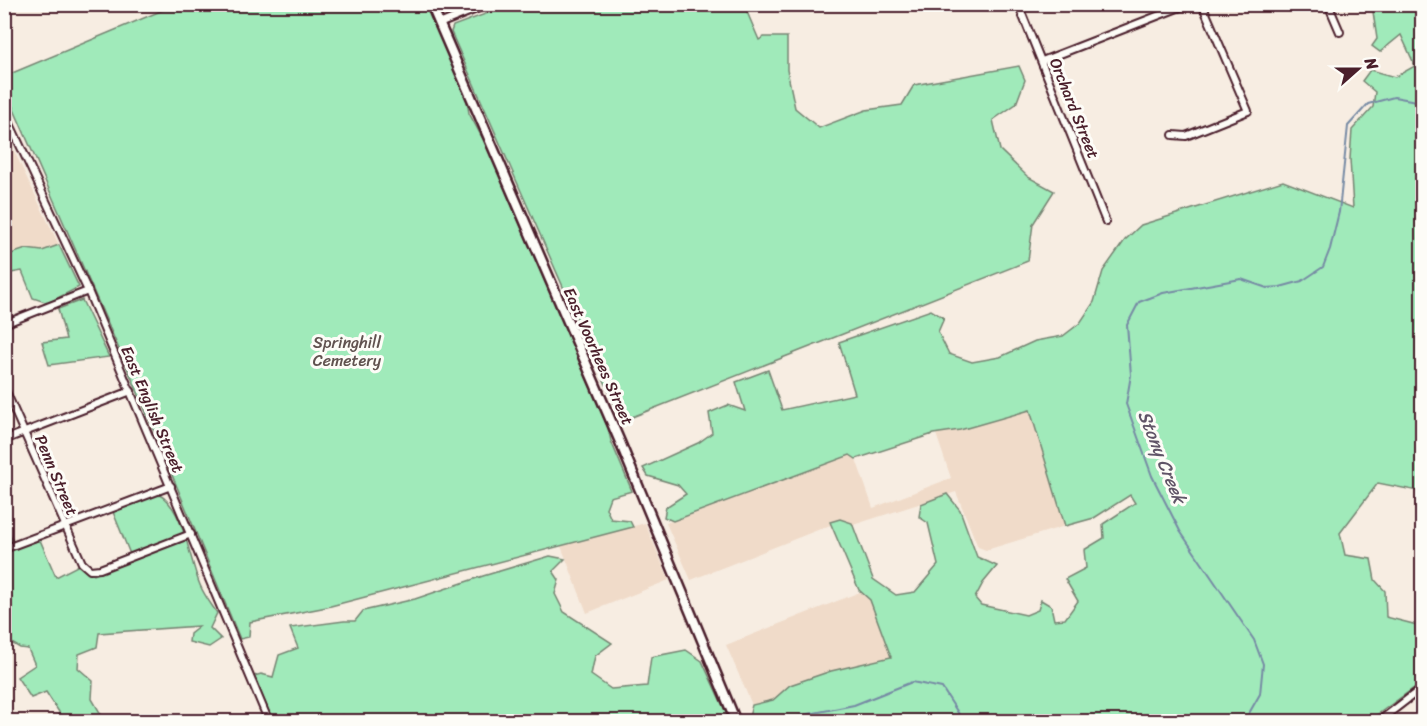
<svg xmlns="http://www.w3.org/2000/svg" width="1427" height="726" viewBox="0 0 1427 726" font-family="Sriracha,sans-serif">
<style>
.built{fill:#f0dbc9}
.green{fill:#a0eaba;stroke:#758472;stroke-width:1.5}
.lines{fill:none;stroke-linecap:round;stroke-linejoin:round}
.stream{stroke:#768aa4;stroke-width:2}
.minor-casing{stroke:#4a1f2b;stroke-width:10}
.secondary-casing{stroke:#4a1f2b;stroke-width:13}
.minor{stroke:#fdfcf7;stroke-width:6}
.secondary{stroke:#fdfcf7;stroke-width:8}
.rail{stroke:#4a1f2b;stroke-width:2;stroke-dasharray:9 4.5;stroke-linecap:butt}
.labels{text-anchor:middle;stroke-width:6;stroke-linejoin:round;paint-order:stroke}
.street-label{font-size:16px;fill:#4a1f2b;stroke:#fdfcf7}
.park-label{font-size:16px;fill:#60524f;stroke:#fdfcf7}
.water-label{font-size:18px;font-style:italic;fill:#605467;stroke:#fdfcf7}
</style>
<rect width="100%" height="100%" fill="#f7ede2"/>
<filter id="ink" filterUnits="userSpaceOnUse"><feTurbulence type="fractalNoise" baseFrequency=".0167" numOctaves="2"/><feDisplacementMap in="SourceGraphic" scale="12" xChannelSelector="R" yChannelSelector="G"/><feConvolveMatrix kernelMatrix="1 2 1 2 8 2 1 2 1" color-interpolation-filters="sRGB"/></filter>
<g filter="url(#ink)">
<g class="built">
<path d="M4,130L59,245L5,266H4Z"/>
<path d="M1030,410L1065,526L986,550L978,547L956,492L853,525L843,520L691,580L666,523L850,455L856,459L873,508L951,478L936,434L960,430Z"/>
<path d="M645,523L669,580L587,613L561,546Z"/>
<path d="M860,592L870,600L891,657L831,671L791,685L773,700L752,705L726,645Z"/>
</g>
<g class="green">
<path d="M512,4L744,5L759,40L764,37H787V70L795,108L819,128L866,110L902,105L914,85L1019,66L1025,80L1016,104L993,120L1000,150L1028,177L1054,191L1033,224L1028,261L622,421L451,32L453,26Z"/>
<path d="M175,5H424L428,10L467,101L469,113L485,143L608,428L611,441L632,491L610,497L606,508L611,519L630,521L633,527L327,607L250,622L249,637L240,639L136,388L5,89V76Z"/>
<path d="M1372,5H1422V489L1418,491L1378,483L1340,533L1345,555L1371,559L1375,580L1385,591L1386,617L1417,625L1422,635V697L1414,688L1367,722L748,721L752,705L773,700L790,685L831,671L891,657L870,600L859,590L830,522L840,519L852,523L873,579L896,595L915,592L938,565L928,523L919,517L921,504L947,494L960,510L977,557L997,566L983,583L975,598L981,605L1026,615L1038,610L1041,600L1051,606L1054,620L1065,619L1078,601L1065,579L1086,568L1084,550L1104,538L1103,524L1135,503L1130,495L1094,518L1065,526L1030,410L960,430L933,434L856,459L850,455L673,521L664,517L666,507L686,494L678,485L648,476L643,468L698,443L712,433L709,413L728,405L745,411L736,382L768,370L782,410L855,394L839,342L931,310L944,318L938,332L949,354L972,362L1000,357L1035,341L1063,336L1080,323L1094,302L1103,271L1125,240L1141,225L1283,181L1353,208L1350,159L1352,130L1373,107L1375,92L1362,81L1370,70L1395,77L1415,66L1401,35L1380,52L1372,46L1377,39Z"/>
<path d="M59,245L79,287L48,303L33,298L22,271L5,274V256L26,249L42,251Z"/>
<path d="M82,300L109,357L49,365L42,342L66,339L58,309Z"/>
<path d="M158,494C184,507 189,559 200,585C204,595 211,604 217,613L210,628L221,639L209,647L189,642L190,634L200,626L99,633L97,647L79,654L78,668L93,681L92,699L105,721H58L59,712L46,692L31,698L17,677L35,665L28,649L20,648L5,639L4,521L16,548L40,540L56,577L79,565L94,575L132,559L113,512Z"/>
<path d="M550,556L565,559L553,571L559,580L555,594L564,612L612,643L595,656L591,675L611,689L647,686L651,657L686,650L702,661L728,717L724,722H347L342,715L328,721H273L254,676L261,674L273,677L279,655L298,648L290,628L344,621H355L363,611L415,599L483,576Z"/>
</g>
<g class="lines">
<g class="stream">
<path d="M793,722L799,716L854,705L912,682L942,688L964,722"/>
<path d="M1234,722L1248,715L1260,694L1263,664L1254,640L1180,531L1152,476L1126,404L1131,375L1127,325L1139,302L1163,293L1241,279L1267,288L1280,287L1302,281L1323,267L1330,249L1339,212L1348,126L1368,104L1394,97L1422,102"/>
</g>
<g class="minor-casing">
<g id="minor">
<path d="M1018,4L1106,222"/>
<path d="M1328,4L1340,32"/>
<path d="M439,24L489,4"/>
<path d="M1042,61L1188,4"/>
<path d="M4,111L88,291L269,722"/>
<path d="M1173,135L1186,136L1248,111L1202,4"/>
<path d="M4,324L88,291"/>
<path d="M4,387L82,563L90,570L100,569L191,534"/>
<path d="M4,440L131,391"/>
<path d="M4,549L171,486"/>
<path d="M1378,722L1422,688"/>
</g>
</g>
<g class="secondary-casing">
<path id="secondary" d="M431,4L620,442L736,722"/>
</g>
<use href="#minor" class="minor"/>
<use href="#secondary" class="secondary"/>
<path class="rail" d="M1407,722L1422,711"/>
</g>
</g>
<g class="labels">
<g class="street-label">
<text transform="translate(1075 108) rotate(68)" y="6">Orchard Street</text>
<text transform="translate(599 356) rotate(66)" y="6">East Voorhees Street</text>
<text transform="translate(153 409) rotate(67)" y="6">East English Street</text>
<text transform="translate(57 475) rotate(67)" y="6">Penn Street</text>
</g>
<g class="park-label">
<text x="347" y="348">Springhill<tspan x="347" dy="18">Cemetery</tspan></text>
</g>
<g class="water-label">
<text transform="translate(1162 457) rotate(68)" y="6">Stony Creek</text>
</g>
</g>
<rect width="1427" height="726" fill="none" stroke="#fdfcf7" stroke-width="24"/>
<rect x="12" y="12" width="1403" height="702" fill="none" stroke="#4a1f2b" stroke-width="2" filter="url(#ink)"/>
<g transform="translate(1358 69) rotate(69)" stroke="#fdfcf7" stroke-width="4.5" paint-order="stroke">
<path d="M0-4.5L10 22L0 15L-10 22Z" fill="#4a1f2b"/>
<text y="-9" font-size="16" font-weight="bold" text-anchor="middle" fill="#4a1f2b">N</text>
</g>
</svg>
